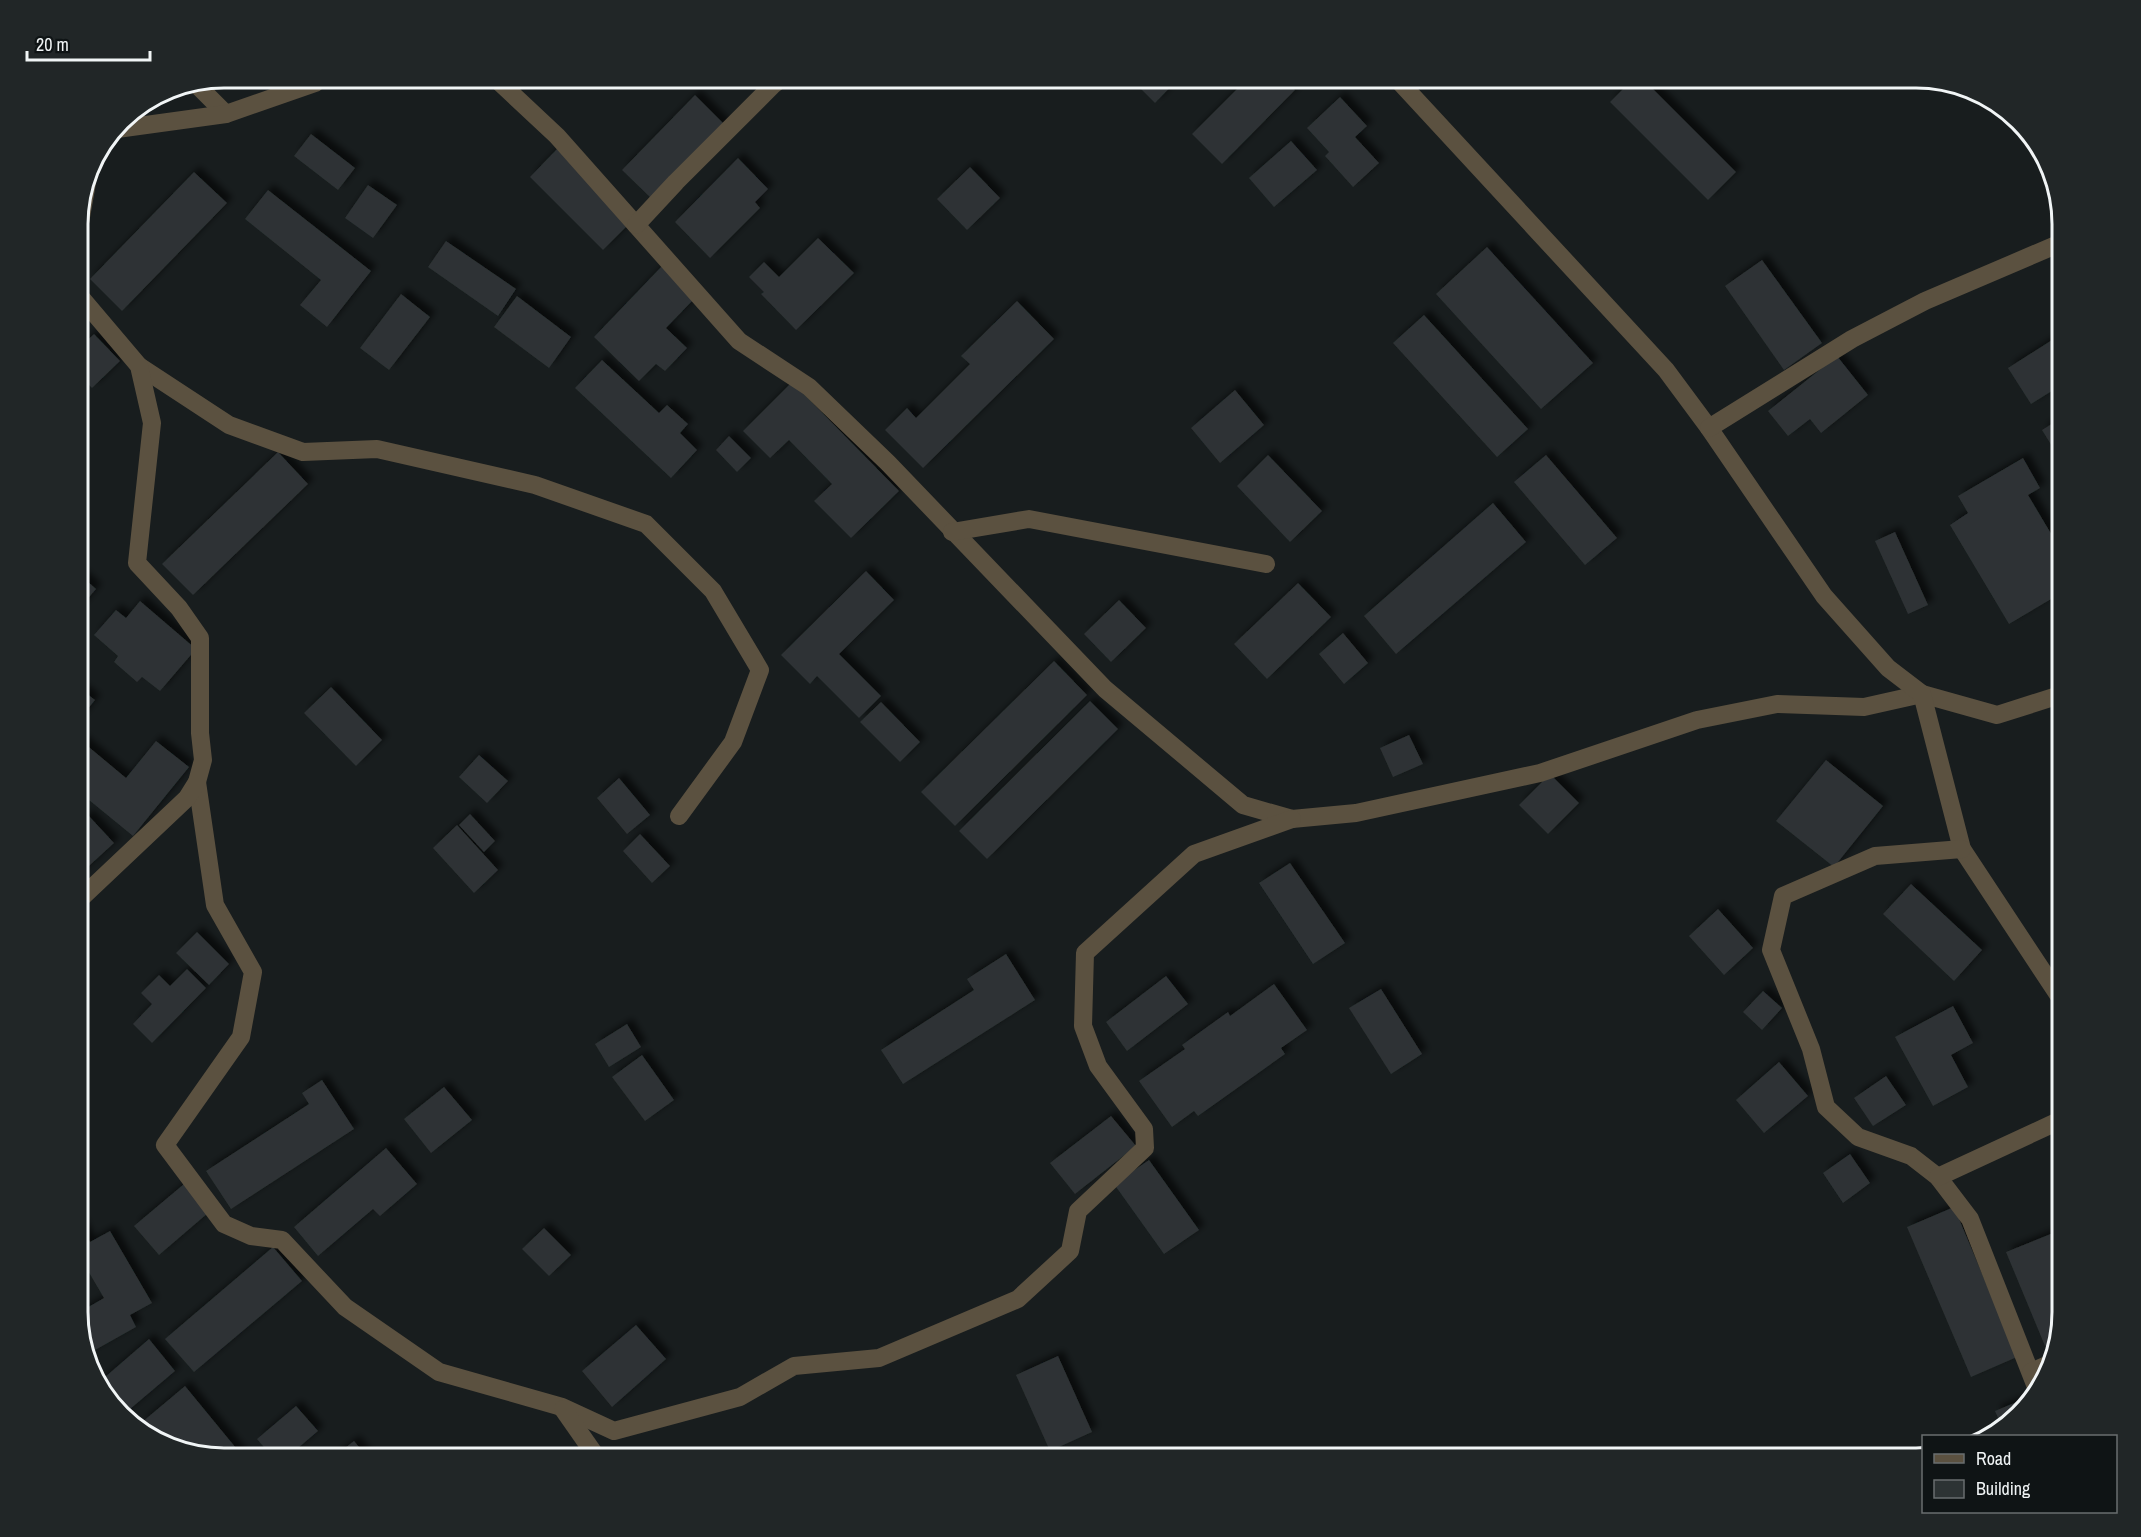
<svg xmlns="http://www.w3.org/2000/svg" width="2141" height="1537" viewBox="0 0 2141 1537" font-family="'Archivo Narrow',sans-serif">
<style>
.building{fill:#2d3334;filter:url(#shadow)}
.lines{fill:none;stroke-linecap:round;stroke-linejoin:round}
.street{stroke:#5b5140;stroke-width:18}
.rim{fill:none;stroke:#f1f5f6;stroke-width:3}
</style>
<defs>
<filter id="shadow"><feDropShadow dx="5.5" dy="-5.5" stdDeviation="3" flood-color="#0009"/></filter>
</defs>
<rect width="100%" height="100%" fill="#181d1e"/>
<g class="building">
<path d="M1130,78H1179L1155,103Z"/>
<path d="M1248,78H1283L1295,90L1222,164L1192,134Z"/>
<path d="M1634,78H1642L1736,172L1708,200L1610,102Z"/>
<path d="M695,95L728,128L653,200L622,170Z"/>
<path d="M1340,97L1367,126L1355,137L1379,163L1353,187L1325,156L1329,152L1307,128Z"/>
<path d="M311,134L355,168L338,190L294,156Z"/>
<path d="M1291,141L1317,170L1274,207L1249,178Z"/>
<path d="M557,149L630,223L603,250L530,177Z"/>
<path d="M738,158L768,189L755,202L760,208L710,258L675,222Z"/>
<path d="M970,167L1000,198L967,230L937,199Z"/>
<path d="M194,172L227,203L122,311L90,279Z"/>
<path d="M368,185L397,205L373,238L345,218Z"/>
<path d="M268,190L371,271L327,327L300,305L321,280L245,219Z"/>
<path d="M818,238L854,273L796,330L761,294L764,292L749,277L764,262L779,277Z"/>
<path d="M446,241L516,289L498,316L428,267Z"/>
<path d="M1487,247L1593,363L1541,409L1436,294Z"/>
<path d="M1762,260L1822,343L1784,370L1725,286Z"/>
<path d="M662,266L695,298L666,328L687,348L665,371L656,364L639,381L594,337Z"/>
<path d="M401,294L430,317L389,370L360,348Z"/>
<path d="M517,296L571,337L549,368L494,327Z"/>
<path d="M1017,301L1054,339L923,468L885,430L907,408L916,418L970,364L961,356Z"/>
<path d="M1424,315L1528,429L1497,457L1393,343Z"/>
<path d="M2063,333V384L2031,404L2008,368Z"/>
<path d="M94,334L120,361L92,388L78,374V349Z"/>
<path d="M1837,356L1868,395L1821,433L1810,419L1788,436L1768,411Z"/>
<path d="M602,360L659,413L667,405L688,424L680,433L697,450L671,478L575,388Z"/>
<path d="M792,382L899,491L851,538L814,501L832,484L789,440L770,458L743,431Z"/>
<path d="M1235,390L1264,425L1220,463L1191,428Z"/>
<path d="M2063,417V464L2042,430Z"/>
<path d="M729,436L751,458L737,472L716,450Z"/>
<path d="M278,452L308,484L193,595L162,564Z"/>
<path d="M1268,455L1322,511L1290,542L1237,486Z"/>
<path d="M1546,455L1617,538L1585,565L1514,482Z"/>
<path d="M2023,458L2040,488L2028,495L2062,552L2063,551V592L2009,624L1950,525L1968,513L1958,496Z"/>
<path d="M1493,503L1526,542L1396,654L1364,616Z"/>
<path d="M1895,532L1928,605L1908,614L1875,541Z"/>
<path d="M866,571L894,600L839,654L881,696L859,718L817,676L810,684L781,655Z"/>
<path d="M78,573L96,589L78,610Z"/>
<path d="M1298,583L1331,617L1267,679L1234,644Z"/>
<path d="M1119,600L1146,628L1111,662L1084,634Z"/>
<path d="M140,601L196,649L160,691L142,677L137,682L114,662L118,656L94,635L116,610L126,618Z"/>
<path d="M1343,633L1368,663L1344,684L1319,654Z"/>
<path d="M1054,661L1087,695L955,826L921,792Z"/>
<path d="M78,687L95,700L78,721Z"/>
<path d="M331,687L382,740L356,766L304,713Z"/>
<path d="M1090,701L1118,729L987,859L959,831Z"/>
<path d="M881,702L920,742L900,762L860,722Z"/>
<path d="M1409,735L1423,764L1393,777L1380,748Z"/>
<path d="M78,738L126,778L156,741L189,767L133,836L78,791Z"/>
<path d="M479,755L508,781L487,803L459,777Z"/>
<path d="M1826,760L1883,806L1834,867L1776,821Z"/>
<path d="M1550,774L1579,803L1548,834L1519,805Z"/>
<path d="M619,778L650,815L627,834L597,798Z"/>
<path d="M470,814L495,841L484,852L459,825Z"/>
<path d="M88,815L114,843L78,876V824Z"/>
<path d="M457,825L498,870L474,893L433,848Z"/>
<path d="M640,834L670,866L652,883L623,851Z"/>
<path d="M1290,863L1345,943L1313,964L1259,883Z"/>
<path d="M1911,884L1982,950L1954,981L1883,914Z"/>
<path d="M1718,909L1753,948L1724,975L1689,936Z"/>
<path d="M197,932L229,964L209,985L176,953Z"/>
<path d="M1006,954L1035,1000L903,1084L881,1050L974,990L967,979Z"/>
<path d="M187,969L206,988L152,1043L133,1024L152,1004L141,993L159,975L170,986Z"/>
<path d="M1166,976L1188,1004L1127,1051L1106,1022Z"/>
<path d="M1274,984L1307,1030L1281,1048L1285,1054L1198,1116L1194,1111L1172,1127L1139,1081L1185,1049L1182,1045L1228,1012L1230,1016Z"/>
<path d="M1381,989L1422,1054L1391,1074L1349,1008Z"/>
<path d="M1763,991L1782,1008L1762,1030L1743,1012Z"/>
<path d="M1953,1006L1973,1043L1951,1055L1968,1087L1933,1106L1895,1037Z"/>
<path d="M627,1024L641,1047L609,1067L595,1044Z"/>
<path d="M642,1055L674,1100L645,1121L612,1077Z"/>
<path d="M1779,1062L1808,1096L1764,1133L1736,1100Z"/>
<path d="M1886,1076L1906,1105L1873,1126L1854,1098Z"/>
<path d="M322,1080L354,1129L231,1209L206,1171L309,1104L302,1093Z"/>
<path d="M444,1087L472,1120L431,1153L404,1119Z"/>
<path d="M1111,1116L1136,1146L1075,1194L1050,1163Z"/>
<path d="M386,1148L417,1184L380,1216L373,1209L318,1256L294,1227Z"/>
<path d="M1850,1154L1870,1183L1843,1203L1823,1173Z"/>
<path d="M1149,1160L1199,1230L1164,1254L1114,1184Z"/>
<path d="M184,1184L208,1213L159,1255L134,1226Z"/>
<path d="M1954,1207L2017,1357L1971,1377L1907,1227Z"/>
<path d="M78,1220L90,1242L110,1231L152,1303L130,1315L136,1327L88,1354L78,1322V1313L104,1298L84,1264L78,1267Z"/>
<path d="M544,1228L571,1255L549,1276L522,1249Z"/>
<path d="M2063,1229V1313L2058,1341L2045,1346L2006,1252Z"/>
<path d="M273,1247L302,1281L194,1372L165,1339Z"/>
<path d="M636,1325L666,1359L612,1407L582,1371Z"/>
<path d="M149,1339L175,1371L123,1415L97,1384Z"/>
<path d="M1058,1356L1092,1432L1050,1451L1016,1375Z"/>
<path d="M185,1386L245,1459H224L178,1451L154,1439L141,1423Z"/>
<path d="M2031,1396L2033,1401L2002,1427L1995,1411Z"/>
<path d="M296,1406L318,1431L285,1459H274L257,1439Z"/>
<path d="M354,1441L369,1459H331Z"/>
</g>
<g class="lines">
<g class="street">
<path d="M495,78L557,136L739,341L809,387L888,463L1105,689L1243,805L1292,819L1356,813L1540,773L1697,720L1777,704L1864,707L1922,694L1997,715L2063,694"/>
<path d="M1396,78L1666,370L1709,428L1824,596L1888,668L1922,694L1962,849L2063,1002"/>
<path d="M196,84L226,114"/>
<path d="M117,129L226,114L315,83L321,78"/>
<path d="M636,225L676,182L773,85L782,78"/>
<path d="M78,234L88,177"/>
<path d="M139,366L229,425L303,452L377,449L535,485L646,524L713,591L760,670L733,742L679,816"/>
<path d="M1709,428L1852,339L1925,301L2063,242"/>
<path d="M952,532L1029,519L1266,564"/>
<path d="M197,782L215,905L253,972L241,1037L165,1145L224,1224L251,1236L282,1240L345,1307L439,1372L562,1407L614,1431L740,1397L794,1366L879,1358L1018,1299L1070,1251L1078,1211L1145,1148L1144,1129L1098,1066L1083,1026L1085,953L1194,854L1292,819"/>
<path d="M1962,849L1875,856L1783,896L1771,950L1811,1049L1826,1107L1858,1137L1911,1156L1938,1177L1970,1219L2038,1392"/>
<path d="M78,901L187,798L197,782L203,760L200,733V638L179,608L137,563L152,423L139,366L78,294"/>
<path d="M1938,1177L2063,1119"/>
<path d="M2031,1372L2054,1362"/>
<path d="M563,1409L598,1459"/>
</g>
</g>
<path d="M0 0H2141V1537H0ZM224 88H1916A136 136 0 0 1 2052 224V1312A136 136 0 0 1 1916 1448H224A136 136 0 0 1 88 1312V224A136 136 0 0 1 224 88Z" fill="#212627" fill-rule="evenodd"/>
<path class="rim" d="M224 88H1916A136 136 0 0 1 2052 224V1312A136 136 0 0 1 1916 1448H224A136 136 0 0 1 88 1312V224A136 136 0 0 1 224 88Z"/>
<rect x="1922" y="1435" width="195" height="78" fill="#0f1415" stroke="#696e6f" stroke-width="1.5"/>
<rect x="1934" y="1454" width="30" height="9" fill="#5b5140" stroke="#696e6f" stroke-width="1.5"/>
<text x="1976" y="1465" font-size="18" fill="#f1f5f6">Road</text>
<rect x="1934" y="1480" width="30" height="18" fill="#2d3334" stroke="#696e6f" stroke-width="1.5"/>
<text x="1976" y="1495" font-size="18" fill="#f1f5f6">Building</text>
<path d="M27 51v9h123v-9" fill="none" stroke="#f1f5f6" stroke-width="3"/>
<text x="36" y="51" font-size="18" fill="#f1f5f6" stroke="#0f1415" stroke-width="4.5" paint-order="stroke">20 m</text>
</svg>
